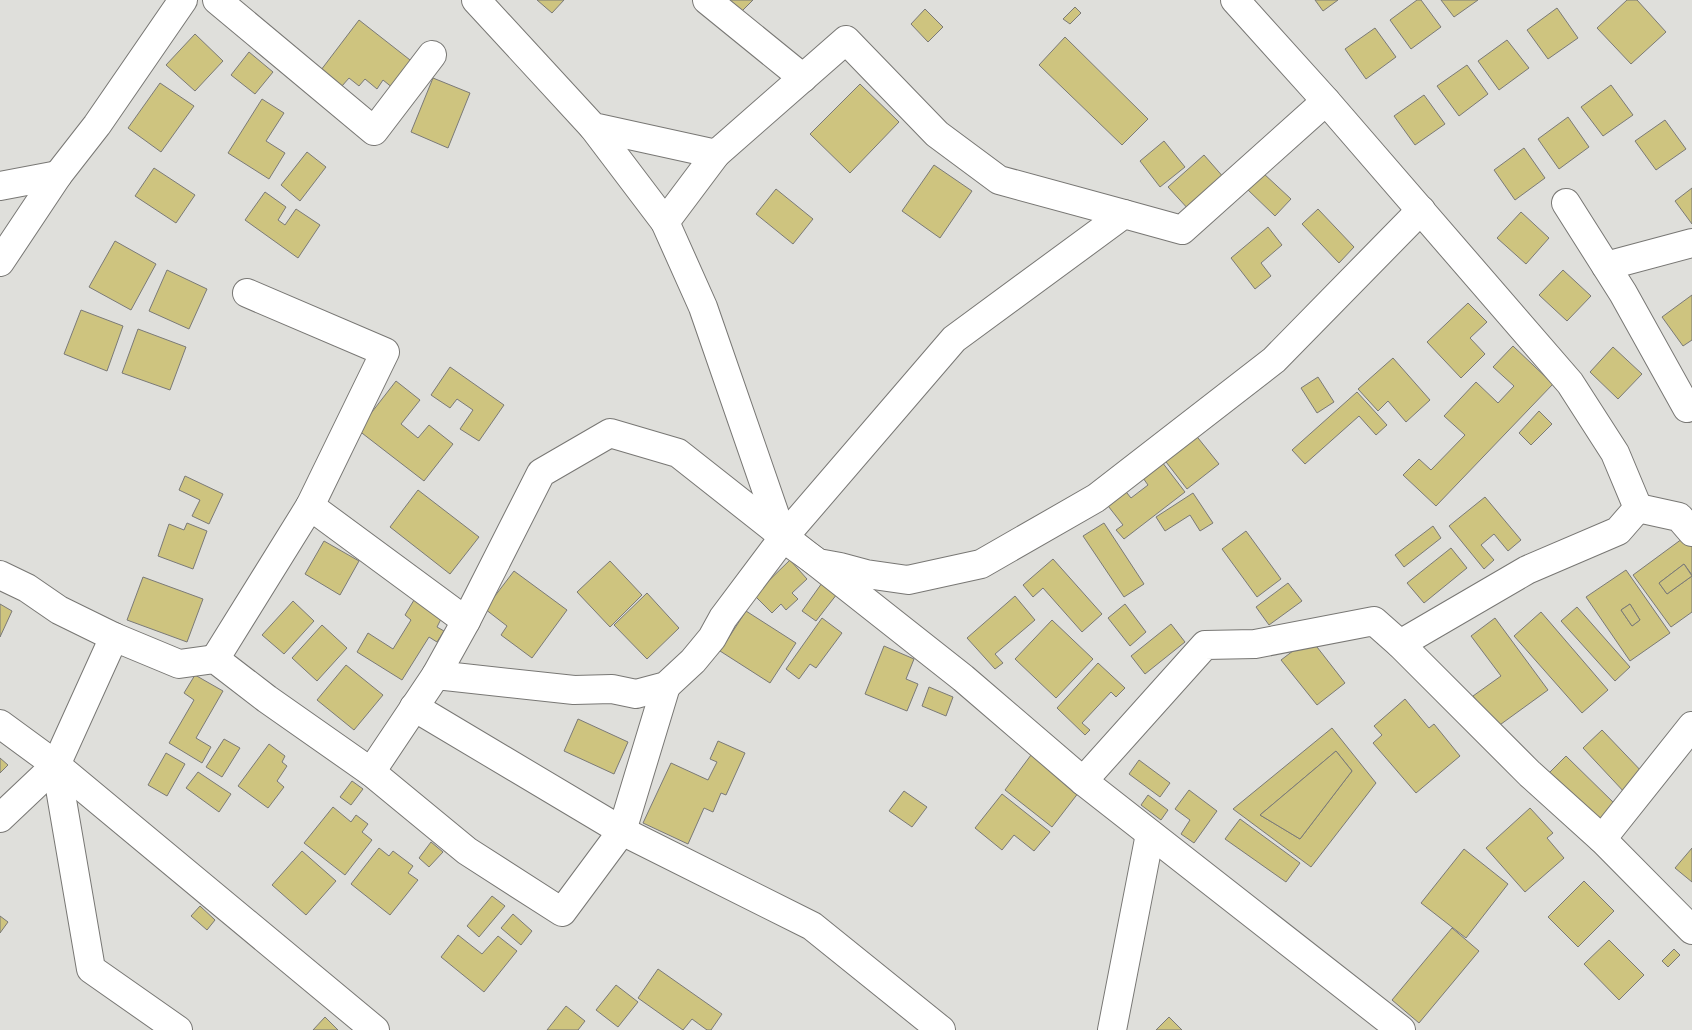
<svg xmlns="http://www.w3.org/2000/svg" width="1692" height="1030" viewBox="0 0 1692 1030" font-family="'Titillium Web',sans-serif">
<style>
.building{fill:#cec47f;stroke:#7b7a77;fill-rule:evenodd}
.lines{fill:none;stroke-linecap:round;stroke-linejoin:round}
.minor-casing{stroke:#787774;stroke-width:30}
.minor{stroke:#fff;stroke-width:28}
</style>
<rect width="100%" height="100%" fill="#dfdfdb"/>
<g class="building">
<path d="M537,0H564L552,13Z"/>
<path d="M727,0H753L740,13Z"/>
<path d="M1315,0H1338L1323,11Z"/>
<path d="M1417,0H1421L1441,27L1411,49L1390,20Z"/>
<path d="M1441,0H1478L1454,17Z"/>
<path d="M1627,0H1637L1666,32L1631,64L1597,28Z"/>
<path d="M1075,7L1081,13L1070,24L1063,19Z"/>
<path d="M1557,8L1578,38L1548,59L1527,30Z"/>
<path d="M925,9L943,27L928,42L911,24Z"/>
<path d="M359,20L419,67L399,93L383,80L377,89L365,79L359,86L349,78L342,86L321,70Z"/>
<path d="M1375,28L1396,57L1366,79L1345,49Z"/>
<path d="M195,34L223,61L195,91L166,65Z"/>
<path d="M1065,37L1148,119L1122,145L1039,65Z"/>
<path d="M1507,40L1529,68L1499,90L1478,61Z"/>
<path d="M249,52L273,72L255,94L231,75Z"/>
<path d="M1467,65L1488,94L1459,116L1437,86Z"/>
<path d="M433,78L470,93L448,148L411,132Z"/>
<path d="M160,83L194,106L161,152L128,128Z"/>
<path d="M860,84L899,122L850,173L810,134Z"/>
<path d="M1611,85L1633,115L1603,136L1581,107Z"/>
<path d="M1424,95L1445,124L1415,145L1394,116Z"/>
<path d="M262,99L284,113L266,141L285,153L269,179L228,153Z"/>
<path d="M1568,117L1589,147L1559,169L1538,139Z"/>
<path d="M1665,120L1686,149L1656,170L1635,141Z"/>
<path d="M1164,141L1185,167L1160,187L1140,161Z"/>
<path d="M1524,148L1545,178L1515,200L1494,170Z"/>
<path d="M307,152L326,167L300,201L281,185Z"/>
<path d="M1204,155L1225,179L1190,211L1168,187Z"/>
<path d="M934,165L972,191L940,238L902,211Z"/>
<path d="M154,168L195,195L176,223L135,196Z"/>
<path d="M1263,173L1291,199L1275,216L1247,189Z"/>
<path d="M1692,188V224L1675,201Z"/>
<path d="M776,189L813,219L793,244L756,214Z"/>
<path d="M265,192L286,207L278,220L285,225L296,209L320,225L298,258L245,220Z"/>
<path d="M1318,209L1354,247L1339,263L1302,224Z"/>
<path d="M1521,212L1549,238L1526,264L1497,238Z"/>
<path d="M1268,227L1282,245L1261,263L1271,276L1255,289L1231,258Z"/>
<path d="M115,241L156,264L131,310L89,287Z"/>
<path d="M167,270L207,289L189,329L149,311Z"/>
<path d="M1563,270L1591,296L1567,321L1539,295Z"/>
<path d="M1692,295V340L1683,346L1662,317Z"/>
<path d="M1468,303L1487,322L1470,338L1485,354L1461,378L1427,342Z"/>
<path d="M81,310L123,326L107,371L64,354Z"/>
<path d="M138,329L186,347L170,390L122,373Z"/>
<path d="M1513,346L1553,384L1436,506L1403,475L1419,459L1431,470L1465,435L1444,416L1476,382L1498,403L1514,386L1493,367Z"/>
<path d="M1613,347L1642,374L1618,399L1590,372Z"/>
<path d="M1393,358L1430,400L1406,422L1388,401L1378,411L1358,389Z"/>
<path d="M450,367L504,405L479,441L460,429L473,410L457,399L450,408L431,395Z"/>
<path d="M1318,377L1334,402L1317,413L1301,388Z"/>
<path d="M396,381L420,400L401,424L418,438L429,425L453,444L424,481L358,430Z"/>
<path d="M1357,392L1387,425L1376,435L1359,416L1305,464L1292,450Z"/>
<path d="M1539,411L1552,424L1531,445L1519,433Z"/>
<path d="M1194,433L1219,464L1187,489L1163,458Z"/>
<path d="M1162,462L1185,492L1124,539L1116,530L1123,525L1105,502L1123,488L1131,498L1148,485L1143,478Z"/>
<path d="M185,476L223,494L209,524L192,516L200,500L179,490Z"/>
<path d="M418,490L479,537L450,574L390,527Z"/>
<path d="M1193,493L1213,523L1200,531L1190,515L1165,531L1156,517Z"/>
<path d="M1485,497L1521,540L1508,551L1494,534L1481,545L1494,560L1484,569L1449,526Z"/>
<path d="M187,523L207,531L193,569L158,556L169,524L184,530Z"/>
<path d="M1104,523L1144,584L1124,597L1083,536Z"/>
<path d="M1433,526L1441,538L1404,567L1395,555Z"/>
<path d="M1246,531L1281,579L1257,597L1222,549Z"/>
<path d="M1686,536L1692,544V575L1684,564L1659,583L1667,594L1692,576V612L1671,627L1633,575Z"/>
<path d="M324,541L359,561L340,595L305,574Z"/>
<path d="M1451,548L1467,568L1424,603L1407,583Z"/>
<path d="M1053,559L1102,614L1082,632L1043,588L1033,597L1023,585Z"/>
<path d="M790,560L807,579L792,593L798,599L786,610L781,604L772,613L754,595Z"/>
<path d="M610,561L642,595L610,627L577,592Z"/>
<path d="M1684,564L1692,576L1667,594L1659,583Z"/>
<path d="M1626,570L1670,633L1630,661L1586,597ZM1630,604L1640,620L1632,626L1621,610Z"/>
<path d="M514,571L567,610L532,658L501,635L507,626L485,609Z"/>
<path d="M143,577L203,599L187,642L127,620Z"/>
<path d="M822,583L837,594L816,621L802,611Z"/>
<path d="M1288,583L1302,601L1269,625L1256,607Z"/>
<path d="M647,593L679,628L647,659L614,625Z"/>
<path d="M1015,596L1035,620L995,654L1003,663L995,669L967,638Z"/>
<path d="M414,600L442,617L437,627L444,631L437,642L429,637L402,680L357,652L368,633L393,649L411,620L405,615Z"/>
<path d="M293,601L314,621L284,654L262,635Z"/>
<path d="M0,604L12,611L0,637Z"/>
<path d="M1125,604L1146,632L1130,646L1108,618Z"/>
<path d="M1630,604L1640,620L1632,626L1621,610Z"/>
<path d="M1577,607L1630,667L1615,681L1561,621Z"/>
<path d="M746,611L796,643L770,683L720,651Z"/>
<path d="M1541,612L1608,690L1582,713L1514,636Z"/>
<path d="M822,618L842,633L816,668L810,664L799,679L786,669Z"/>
<path d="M1495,618L1548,690L1497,727L1473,696L1501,676L1471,636Z"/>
<path d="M1052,620L1093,659L1056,698L1015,659Z"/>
<path d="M1171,624L1185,642L1145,674L1131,656Z"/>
<path d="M322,625L347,648L317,681L292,658Z"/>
<path d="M1310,638L1345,683L1317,705L1281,660Z"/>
<path d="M884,646L914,659L906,679L918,684L907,711L865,694Z"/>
<path d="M1098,663L1125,688L1116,697L1111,692L1082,723L1090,730L1085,735L1057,708Z"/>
<path d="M346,665L383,695L354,730L317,700Z"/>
<path d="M195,675L223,691L196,738L211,747L202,763L169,743L194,700L184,693Z"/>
<path d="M929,687L953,697L946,716L922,706Z"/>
<path d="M1405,699L1429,728L1434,724L1460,756L1416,793L1373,743L1382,735L1374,726Z"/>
<path d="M578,719L628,742L614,774L564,751Z"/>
<path d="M1332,728L1376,783L1311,867L1233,809ZM1336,751L1352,771L1300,839L1260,815Z"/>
<path d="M1602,730L1646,776L1626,794L1583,748Z"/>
<path d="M224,739L240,748L222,777L206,767Z"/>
<path d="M718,741L745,753L726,795L721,793L713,812L704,808L688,844L643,823L671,763L708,780L717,762L710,759Z"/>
<path d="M269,744L285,756L282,762L287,766L277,781L284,787L268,808L238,786Z"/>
<path d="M1336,751L1352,771L1300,839L1260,815Z"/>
<path d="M166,753L185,764L167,796L148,785Z"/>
<path d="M1031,755L1079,792L1052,827L1005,790Z"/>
<path d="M1566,756L1616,805L1598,823L1548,774Z"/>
<path d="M0,758L8,765L0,773Z"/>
<path d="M1139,760L1170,783L1160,797L1129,774Z"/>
<path d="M198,772L231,794L219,812L186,788Z"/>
<path d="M352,781L363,789L351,805L340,797Z"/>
<path d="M1189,790L1217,811L1194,843L1181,834L1190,820L1175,809Z"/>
<path d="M904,791L927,807L912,827L889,811Z"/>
<path d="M1002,794L1050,832L1034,851L1014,835L1002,850L975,828Z"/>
<path d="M1148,795L1168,810L1161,820L1141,805Z"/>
<path d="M333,807L351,822L356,815L368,824L362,832L372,840L345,875L304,843Z"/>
<path d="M1530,808L1553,833L1547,838L1564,858L1525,892L1486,848Z"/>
<path d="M1240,819L1300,863L1286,882L1225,839Z"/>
<path d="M431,842L443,852L429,867L419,858Z"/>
<path d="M379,848L389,856L393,851L413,866L408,873L418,880L390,915L351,884Z"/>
<path d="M1692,848V882L1675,868Z"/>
<path d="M1464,849L1508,884L1466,938L1421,903Z"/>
<path d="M302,851L336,881L306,915L272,885Z"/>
<path d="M1584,881L1614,911L1578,947L1548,917Z"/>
<path d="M492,896L505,906L479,937L467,926Z"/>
<path d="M200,906L215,920L207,930L191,916Z"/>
<path d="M513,914L532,931L521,945L501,928Z"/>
<path d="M0,916L8,922L0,933Z"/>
<path d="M1452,928L1479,951L1419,1023L1392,1000Z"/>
<path d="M458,935L482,954L498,936L517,951L484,992L441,957Z"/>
<path d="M1609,940L1644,975L1619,1000L1584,964Z"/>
<path d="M1674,949L1680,955L1668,967L1662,961Z"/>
<path d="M658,969L722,1014L711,1030H707L692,1019L683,1030L638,998Z"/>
<path d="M616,985L638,1002L618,1027L596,1010Z"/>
<path d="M566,1006L585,1021L578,1030H547Z"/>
<path d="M325,1017L338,1030H313Z"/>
<path d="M1169,1017L1182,1030H1156Z"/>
</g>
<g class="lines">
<g class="minor-casing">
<g id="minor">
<path d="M217,0L374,131L432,55"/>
<path d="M476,0L593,127L716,154L846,40L937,134L999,180L1124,214"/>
<path d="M707,0L803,78"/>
<path d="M593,127L665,222L703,307L783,538"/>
<path d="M0,186L58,175"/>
<path d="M1566,203L1623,293L1687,408"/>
<path d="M665,222L716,154"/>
<path d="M0,262L58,175L97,125L183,0"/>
<path d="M1606,266L1692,243"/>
<path d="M247,293L385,352L310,506"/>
<path d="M1638,508L1679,517L1692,532"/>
<path d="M783,538L954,339L1124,214L1182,230L1326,101"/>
<path d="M0,575L27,588L59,610L114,637L179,664L215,659L267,699L371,772L436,675L574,690L612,689L636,694L666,686L693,661L712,638L723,618L783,538L818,563L840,567L866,574L908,580L981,564L1096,498L1274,360L1421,210"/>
<path d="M114,637L56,765L91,969L178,1030"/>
<path d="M1400,644L1530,774L1602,839L1692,930"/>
<path d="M215,659L310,506L466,621"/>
<path d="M436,675L466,621L541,473L610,433L678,453L963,678L1083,781L1401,1030"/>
<path d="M414,707L622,831L812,926L941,1030"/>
<path d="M0,724L56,765L375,1030"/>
<path d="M371,772L467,851L562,912L622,831L666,686"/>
<path d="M1083,781L1205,645L1255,644L1374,621L1400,644L1527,570L1618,531L1638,508L1615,453L1570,383L1326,101L1235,0"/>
<path d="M0,818L56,765"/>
<path d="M1602,839L1692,726"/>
<path d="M1112,1030L1150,834"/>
</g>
</g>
<use href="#minor" class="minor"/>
</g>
</svg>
